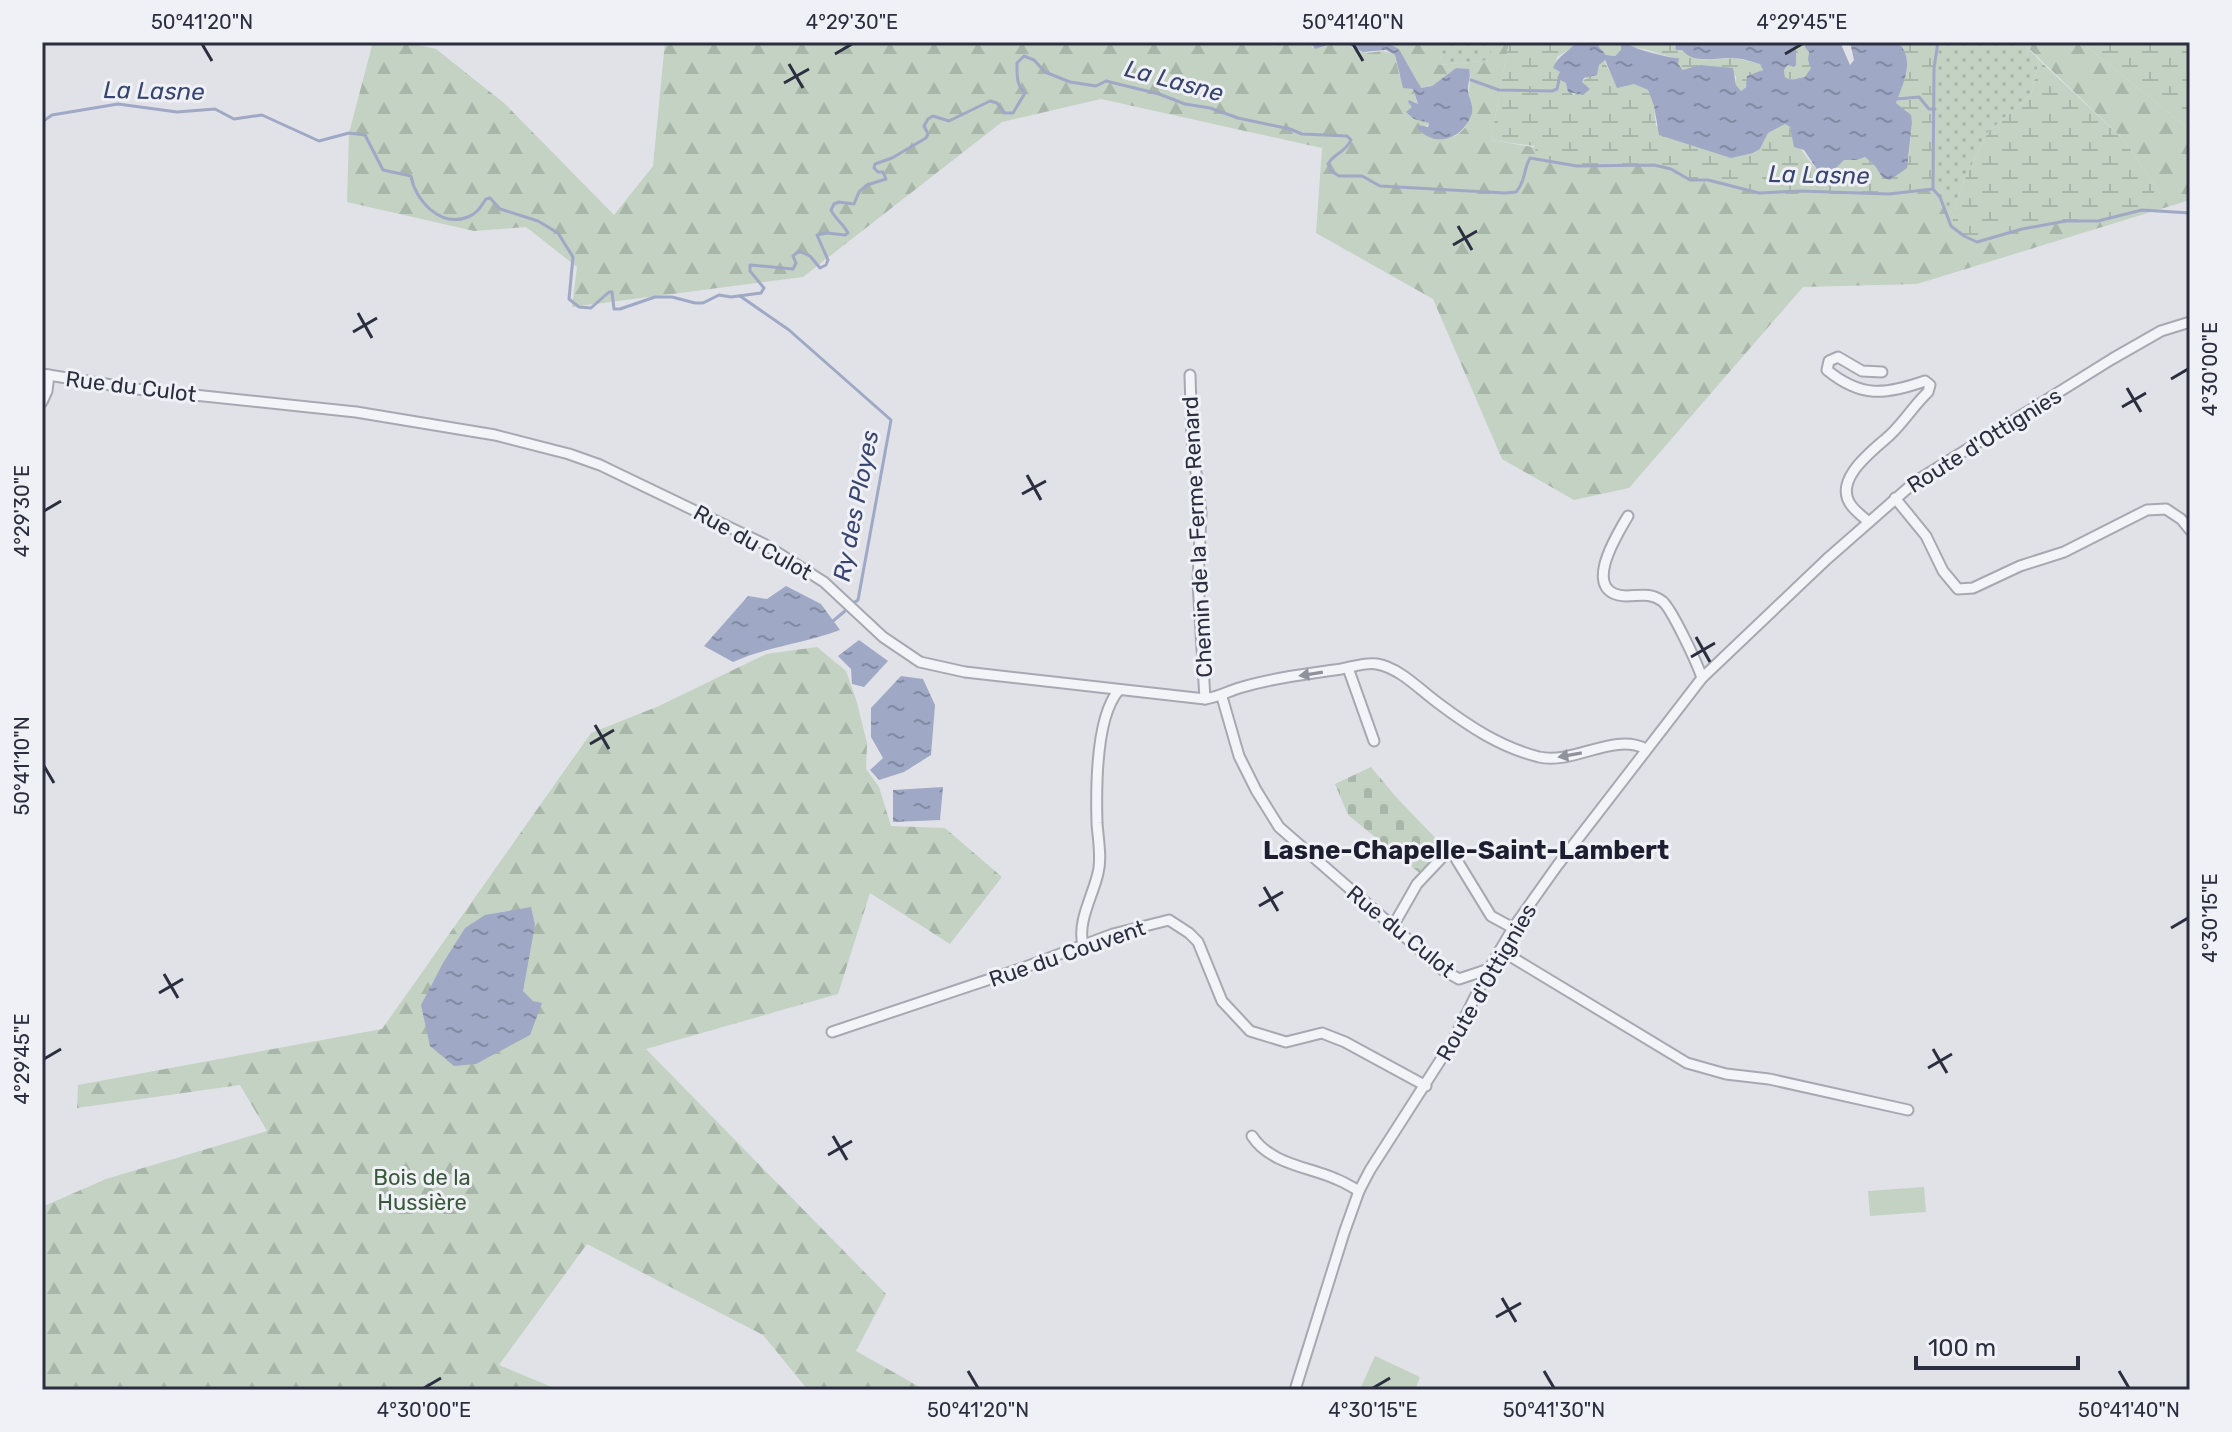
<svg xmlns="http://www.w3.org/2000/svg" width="2232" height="1432" viewBox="0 0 2232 1432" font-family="Rubik,sans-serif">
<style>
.grass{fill:url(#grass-dots)}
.forest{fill:url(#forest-firs)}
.wetland{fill:url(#wetland-marsh)}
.cemetery{fill:url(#cemetery-stones)}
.pitch{fill:#c3d2c3}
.water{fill:url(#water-ripples)}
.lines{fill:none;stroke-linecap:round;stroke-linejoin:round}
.stream{stroke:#9fa9c6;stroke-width:3}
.minor-casing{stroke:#a7a8b2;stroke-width:13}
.minor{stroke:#f3f4f7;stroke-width:9}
.oneway{fill:#8f919b}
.ticks{fill:none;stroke:#2b2e3f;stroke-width:3}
.labels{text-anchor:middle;stroke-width:6;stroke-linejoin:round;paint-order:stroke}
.street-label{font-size:22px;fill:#2b2e3f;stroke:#f0f1f6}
.park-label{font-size:22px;fill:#39593a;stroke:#f0f1f6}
.water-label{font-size:24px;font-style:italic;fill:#38456f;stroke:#f0f1f6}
.quarter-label{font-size:26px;font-weight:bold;fill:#1d1f30;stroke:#f0f1f6}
.neatline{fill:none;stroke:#2b2e3f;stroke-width:3}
.ticks-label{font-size:20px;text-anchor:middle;fill:#2b2e3f}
</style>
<defs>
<pattern id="grass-dots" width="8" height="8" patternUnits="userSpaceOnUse" patternTransform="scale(2)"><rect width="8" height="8" fill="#c3d2c3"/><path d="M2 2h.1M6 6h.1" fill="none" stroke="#a8b5a9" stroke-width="1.8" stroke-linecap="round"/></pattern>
<pattern id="forest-firs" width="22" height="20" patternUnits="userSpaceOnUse" patternTransform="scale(2)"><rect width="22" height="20" fill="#c3d2c3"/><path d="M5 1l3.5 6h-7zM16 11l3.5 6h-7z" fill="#a8b5a9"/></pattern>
<pattern id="wetland-marsh" width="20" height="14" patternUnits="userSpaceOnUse" patternTransform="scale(2)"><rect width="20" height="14" fill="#c3d2c3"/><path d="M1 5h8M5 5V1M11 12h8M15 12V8" fill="none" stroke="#a8b5a9"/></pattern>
<pattern id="cemetery-stones" width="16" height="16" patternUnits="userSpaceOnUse" patternTransform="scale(2)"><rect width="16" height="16" fill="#c3d2c3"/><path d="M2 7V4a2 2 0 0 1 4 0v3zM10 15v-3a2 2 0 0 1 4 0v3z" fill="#a8b5a9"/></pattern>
<pattern id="water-ripples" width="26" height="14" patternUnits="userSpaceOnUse" patternTransform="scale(2)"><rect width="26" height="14" fill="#9fa9c6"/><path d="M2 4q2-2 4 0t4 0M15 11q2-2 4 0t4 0" fill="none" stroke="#828aa2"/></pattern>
</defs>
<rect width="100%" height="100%" fill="#e1e2e8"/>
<g class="grass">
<path d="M1444,42H1491L1492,60L1439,65Z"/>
<path d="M1938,42H2022L2039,60L2031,95L1988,132L1961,187L1951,226L1940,197L1933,189L1934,68Z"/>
</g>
<g class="forest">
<path d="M373,42H406L436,49L504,103L614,215L653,166L665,42H1263L1275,46L1281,42H1310L1312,47C1322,50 1327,44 1338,44C1348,43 1354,50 1363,52C1375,55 1379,47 1395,55L1399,74L1405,88L1413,89L1418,105L1414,101L1411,110L1407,112L1429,123L1421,133C1441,141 1461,142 1470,118C1472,110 1469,100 1469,91C1469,84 1471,79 1470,72L1456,68L1432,86L1421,88L1399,49L1386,42H1444L1439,65L1491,60V42H1509L1491,140L1644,166L1654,165L1671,169L1690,180H1708L1759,193L1800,191L1889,194L1933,189L1940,197L1952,226L1977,242L2022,229L2066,221H2098L2142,210L2157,188L2123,139L2022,42H2081L2190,130V200L1917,284L1803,287L1629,488L1574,500L1502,459L1433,299L1316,233L1322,148L1101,99L1002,122L803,277L572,307L577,267L526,227L474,231L347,202L349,133Z"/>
<path d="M817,647L846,671L856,699L867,743L866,769L879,787L891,826L945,828L1002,877L950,944L870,893L838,994L646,1049L886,1294L856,1351L925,1390H808L763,1335L587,1244L499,1365L559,1390H42V1207L106,1179L267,1131L240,1085L77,1108L78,1085L382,1029L591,733L659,706L766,654Z"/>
</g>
<g class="wetland">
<path d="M1509,42H1576L1570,49L1557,57L1554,69L1561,72L1573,95L1587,92L1582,82L1604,60L1611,74L1648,90L1654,106L1656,126L1753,153L1760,149L1768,133L1785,124L1790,127C1794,145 1811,161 1822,177L1844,160H1857L1865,157L1875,166L1883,178L1909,156L1912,123L1896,103C1902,83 1916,62 1898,42H1938L1934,67L1933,189L1889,194L1800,191L1759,193L1708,180H1690L1671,169L1654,165L1577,166L1546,162L1538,158L1534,146L1491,140Z"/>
<path d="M1595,42H1676L1674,46L1702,60L1736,58L1760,64L1763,69L1740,92L1736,85V76L1683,70L1678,64V58C1657,57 1633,37 1615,56L1606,55Z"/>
<path d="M1796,42H1806L1812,68L1805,77L1791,80L1785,77L1784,70L1794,60Z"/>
<path d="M2081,42H2190V130Z"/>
<path d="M2039,60L2123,139L2157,188L2142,210L2098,221H2066L2022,229L1977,242L1964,236L1951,226L1961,187L1988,132L2031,95Z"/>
</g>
<path class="cemetery" d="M1371,767L1396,797L1445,848L1435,859L1414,841L1411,847L1432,865L1422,875L1348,815L1335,784Z"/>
<g class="pitch">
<path d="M1924,1187L1926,1212L1870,1216L1868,1191Z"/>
<path d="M1375,1356L1420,1377L1415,1390H1367L1361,1387Z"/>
</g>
<g class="water">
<path d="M1310,42H1386L1399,49L1421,88L1432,86L1456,68L1469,69C1471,77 1469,79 1468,87C1467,96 1474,104 1472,113C1464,139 1435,149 1417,128L1418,125L1428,127L1429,123L1414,119L1406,112L1412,107L1408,102L1409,100L1418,104L1413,89L1403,88L1395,55L1386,50L1363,52L1348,45L1335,43L1315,49Z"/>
<path d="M1576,42H1595L1606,55L1615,56L1621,50V44L1626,43C1634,49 1668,58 1679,58L1678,64L1683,70L1700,65L1733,68L1736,85L1741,91L1746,87L1747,76L1763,70L1760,64C1752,62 1742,58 1733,58C1716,57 1694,65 1682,50H1676L1675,42H1796V65L1794,67L1788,65L1784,70L1785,77L1791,80L1805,77L1811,68L1808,60L1809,52L1805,47L1806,42H1840L1850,65L1854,60L1850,42H1898C1916,61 1903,83 1896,103L1911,115L1912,123L1907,168L1890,180L1883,178L1875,166L1865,157L1857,160H1844L1830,174L1822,177L1804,150L1794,147L1790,127L1785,124L1768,133L1760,149L1753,153L1731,158L1659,135L1654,106L1648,90L1634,84L1617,88L1605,60L1599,65L1597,75L1584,78L1582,82L1590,89L1583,95L1568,92L1566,83L1557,78L1560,72L1553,68C1558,55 1568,53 1576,42Z"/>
<path d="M786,586L821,604L840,630C803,644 769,646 733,662L704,646L748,596L767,599Z"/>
<path d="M859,640L888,661L864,687L852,684L851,669L838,656Z"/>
<path d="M901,676L923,679L935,705L931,755L904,772L879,780L870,770L883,758L871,737V708Z"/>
<path d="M943,787L940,820L893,822V790Z"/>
<path d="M531,907L535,925L523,991L533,1001L542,1003L530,1035L476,1064L454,1066L430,1046L421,1005L443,963L465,928L485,915Z"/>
</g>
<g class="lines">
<g class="stream">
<path d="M1471,80L1499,90L1552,91L1557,89L1559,80"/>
<path d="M1897,99L1919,97L1929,109H1935"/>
<path d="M42,122L52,115L118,104L177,112L215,109L234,119L262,115L319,141L349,133L365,135L383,170L411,176C415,200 440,228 468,217C477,214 481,206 486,199L490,198L500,209L538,221L558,233L573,257L569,299L579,307L591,308L609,292H612L614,309H620L655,297H672L695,303H703L719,295L731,297L761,293L764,288L750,271V265L793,269L796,263L793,256L799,251L810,256L820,268L826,265L828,260L817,235L827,233L845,235L848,233C843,223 835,219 831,210L834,204L839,202L854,204L859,192L867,185L886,179L883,172H878L874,168L875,164L892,158L926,138L928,134L924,126L928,119L933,116L949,121L990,101L997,103L1004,113H1013L1025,93C1016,85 1017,74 1017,63L1024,56L1034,60L1045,72L1070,82L1096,86L1106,81L1159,94L1185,104L1210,108L1238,118L1290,129L1302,134L1347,136L1351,140C1346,152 1334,153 1328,164L1331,171L1339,176H1362L1380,186L1505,193L1516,192C1526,181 1523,170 1530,158L1577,166L1654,165L1671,169L1690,180H1708L1759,193L1800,191L1889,194L1933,189L1940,197L1951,226L1964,236L1977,242L2022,229L2066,221H2098L2142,210L2190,213"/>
<path d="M1933,189L1934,68L1938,42"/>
<path d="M740,296L789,330L891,420L858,600L855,602"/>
<path d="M833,621L845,611"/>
</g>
<g class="minor-casing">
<g id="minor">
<path d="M42,374L137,389L356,412L495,435L569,454L600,465L764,544L824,582L883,637L920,662L965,672L1205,699C1218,697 1227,692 1239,688C1272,678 1307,674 1341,669C1352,667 1366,662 1377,664C1400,668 1420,690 1438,703C1470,727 1500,747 1539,757C1574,765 1613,732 1646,749"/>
<path d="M1190,375L1192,439L1201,513L1198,582L1205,699"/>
<path d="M42,402L47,391L49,375"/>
<path d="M1895,498L1926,536L1943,571L1958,589L1973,588L2020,566L2064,552L2147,510L2166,509L2181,519L2190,530"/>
<path d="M1628,516C1616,536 1580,594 1626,596C1639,596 1650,592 1662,601C1671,607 1698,665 1702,678"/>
<path d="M1869,522C1863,517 1855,511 1851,505C1832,479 1875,449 1890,435C1904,422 1914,405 1928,392L1930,385L1925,381C1885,395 1861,398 1827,370L1829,361L1838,357L1862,371L1882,372"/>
<path d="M1348,668L1374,741"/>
<path d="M1222,697L1239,756L1256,790L1279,827L1443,970L1459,979L1489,969"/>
<path d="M1393,926L1417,884L1450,849L1491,916L1513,928"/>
<path d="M1083,945C1077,921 1093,896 1098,873C1102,858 1098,839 1097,823C1096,788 1096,716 1119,690"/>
<path d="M1500,950L1687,1063L1726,1074L1769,1079L1908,1110"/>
<path d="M832,1032L1020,969L1113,934L1169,920L1189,933L1198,942L1222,1001L1250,1031L1286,1042L1322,1033L1345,1042L1426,1086"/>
<path d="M1252,1136C1270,1164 1309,1167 1336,1179C1344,1182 1352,1187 1359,1191"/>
<path d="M1295,1390L1344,1233L1359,1191L1370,1170L1454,1039L1489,969L1513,928L1557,866L1702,678L1827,559L1916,481L2112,359L2161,331L2190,322"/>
</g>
</g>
<use href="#minor" class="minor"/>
</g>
<defs><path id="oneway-solid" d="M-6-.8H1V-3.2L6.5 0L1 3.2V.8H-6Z" transform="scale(2)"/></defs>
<g class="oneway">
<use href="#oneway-solid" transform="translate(1311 674) rotate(171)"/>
<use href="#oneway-solid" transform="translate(1570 755) rotate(170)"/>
</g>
<path class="ticks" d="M202,44L212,61M1353,44L1363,61M835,54L852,44M1785,54L1802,44M789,64L803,88M784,83L809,69M1458,226L1472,250M1453,245L1477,231M358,313L372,338M353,332L377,318M2171,379L2188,369M2127,388L2141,412M2122,407L2146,393M1027,475L1041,500M1022,494L1046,481M44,511L61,501M1696,637L1710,662M1691,657L1715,643M595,725L609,749M590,744L614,730M44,766L54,783M1264,887L1278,911M1259,906L1283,892M2171,928L2188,918M164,974L178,998M159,993L183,979M1933,1049L1947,1073M44,1059L61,1049M1928,1068L1952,1054M833,1136L847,1160M828,1155L852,1141M1502,1298L1516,1322M1496,1317L1521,1303M968,1371L978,1388M1544,1371L1554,1388M2119,1371L2129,1388M424,1388L441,1378M1373,1388L1390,1378"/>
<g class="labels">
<g class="street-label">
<text transform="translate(131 386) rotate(7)" y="8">Rue du Culot</text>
<text transform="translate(1984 440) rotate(-32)" y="8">Route d'Ottignies</text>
<text transform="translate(1197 537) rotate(-93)" y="8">Chemin de la Ferme Renard</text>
<text transform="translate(753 542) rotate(29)" y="8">Rue du Culot</text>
<text transform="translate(1401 931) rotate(39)" y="8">Rue du Culot</text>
<text transform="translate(1067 953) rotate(-19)" y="8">Rue du Couvent</text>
<text transform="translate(1486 982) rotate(-60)" y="8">Route d'Ottignies</text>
</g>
<g class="park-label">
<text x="422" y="1185">Bois de la<tspan x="422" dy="25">Hussière</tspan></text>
</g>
<g class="water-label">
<text transform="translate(1174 81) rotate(15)" y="8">La Lasne</text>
<text transform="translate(154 91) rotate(1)" y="8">La Lasne</text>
<text transform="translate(1819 175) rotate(1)" y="8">La Lasne</text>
<text transform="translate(856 506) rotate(-79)" y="8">Ry des Ployes</text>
</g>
<g class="quarter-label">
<text x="1466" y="859">Lasne-Chapelle-Saint-Lambert</text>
</g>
</g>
<rect width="2232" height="1432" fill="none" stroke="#f0f1f6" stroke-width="88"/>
<path d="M1916 1356v12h162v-12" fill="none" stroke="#2b2e3f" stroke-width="4"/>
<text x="1928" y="1356" font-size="24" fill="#2b2e3f" stroke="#f0f1f6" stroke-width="6" paint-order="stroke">100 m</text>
<rect x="44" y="44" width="2144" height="1344" class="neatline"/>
<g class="ticks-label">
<text x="202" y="29">50°41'20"N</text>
<text x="852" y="29">4°29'30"E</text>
<text x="1353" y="29">50°41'40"N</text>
<text x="1802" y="29">4°29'45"E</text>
<text transform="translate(2210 369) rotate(-90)" y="7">4°30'00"E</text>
<text transform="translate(22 511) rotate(-90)" y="7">4°29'30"E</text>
<text transform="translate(22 766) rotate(-90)" y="7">50°41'10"N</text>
<text transform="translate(2210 918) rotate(-90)" y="7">4°30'15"E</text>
<text transform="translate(22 1059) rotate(-90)" y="7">4°29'45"E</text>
<text x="424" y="1417">4°30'00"E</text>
<text x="978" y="1417">50°41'20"N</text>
<text x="1373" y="1417">4°30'15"E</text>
<text x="1554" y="1417">50°41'30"N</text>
<text x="2129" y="1417">50°41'40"N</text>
</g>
</svg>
